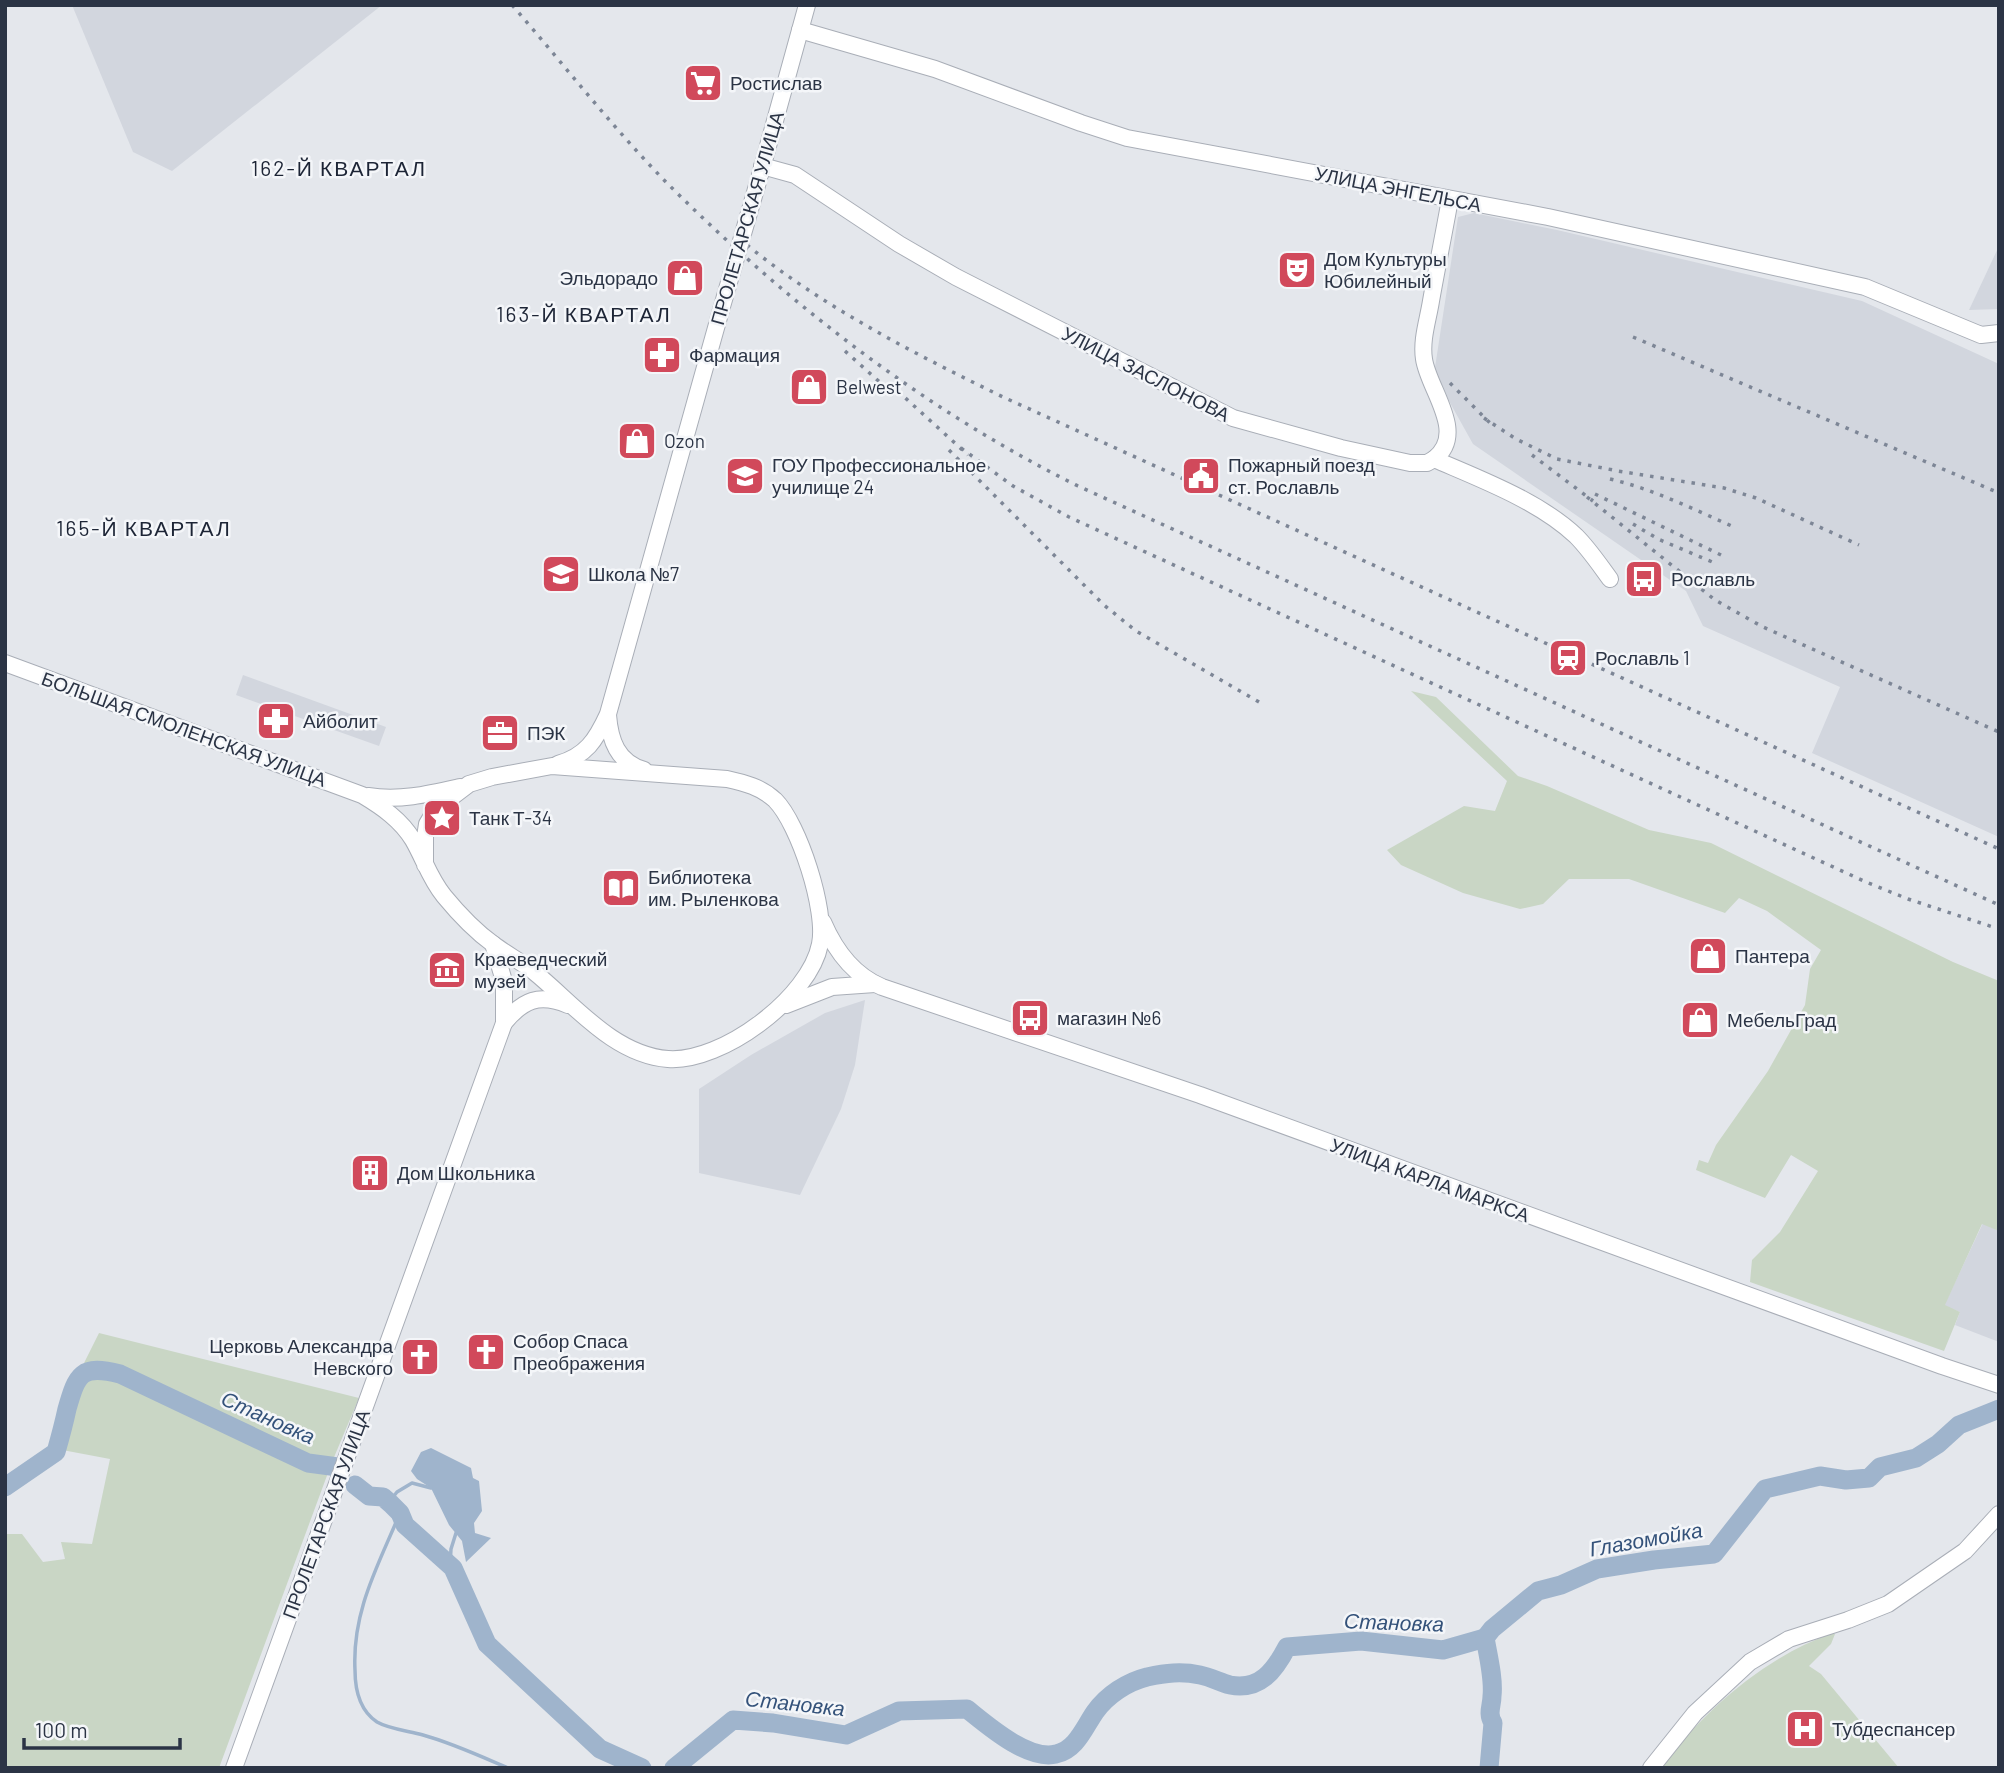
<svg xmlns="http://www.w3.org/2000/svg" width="2004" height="1773" viewBox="0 0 2004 1773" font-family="Barlow,sans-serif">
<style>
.built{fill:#d2d6de}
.green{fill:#c9d6c5}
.water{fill:#9fb4cc}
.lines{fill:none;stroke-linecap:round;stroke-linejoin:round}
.stream{stroke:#9fb4cc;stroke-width:3.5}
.river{stroke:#9fb4cc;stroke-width:19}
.secondary-casing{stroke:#a9aeb7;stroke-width:18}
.secondary{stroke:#fff;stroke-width:16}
.rail{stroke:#7d8696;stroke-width:3.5;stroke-dasharray:3.5 7;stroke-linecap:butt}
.secondary-bridge-casing{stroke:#a9aeb7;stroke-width:18;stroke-linecap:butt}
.secondary-bridge{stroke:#fff;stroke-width:16}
.labels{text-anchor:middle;stroke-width:5;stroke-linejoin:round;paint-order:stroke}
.poi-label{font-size:19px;fill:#2b3445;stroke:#f4f6f9;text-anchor:start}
.street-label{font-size:19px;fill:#2b3445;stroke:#f4f6f9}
.neighbourhood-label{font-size:21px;letter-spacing:2px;fill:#1d2536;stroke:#f4f6f9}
.water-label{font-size:21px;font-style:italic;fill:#34527a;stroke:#f4f6f9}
</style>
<rect width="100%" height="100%" fill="#e4e7ec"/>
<g class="built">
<path d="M72,5H382L172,171L133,152Z"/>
<path d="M1474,213L1557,230L1862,301L1999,364V837L1812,753L1840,687L1703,626L1686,591L1473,444L1434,374L1458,217Z"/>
<path d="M1999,246V309L1969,310Z"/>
<path d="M243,675L386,727L379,746L236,695Z"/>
<path d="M865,1000L855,1065L841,1109L800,1195L699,1173V1089L751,1055L825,1013Z"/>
<path d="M1983,1223L1999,1231V1342L1955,1325L1960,1312L1944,1306Z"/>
</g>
<g class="green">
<path d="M1411,691L1436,697L1518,776L1547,786L1649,830L1711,843L1953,962L1999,981V1231L1982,1224L1945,1305L1960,1312L1944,1351L1750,1282L1752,1260L1780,1232L1818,1171L1791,1155L1765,1198L1696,1170L1699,1160L1708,1163L1716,1145L1768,1071L1805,1005L1810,969L1821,950L1767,911L1739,898L1725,913L1629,879H1569L1543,904L1520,909L1463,893L1401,865L1387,850L1464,806L1495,811L1507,781Z"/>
<path d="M99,1333L359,1398L332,1462L219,1768H5V1537L6,1534H22L43,1562L65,1559L61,1542L92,1544L110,1459L57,1449L75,1381Z"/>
<path d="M1833,1633L1835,1634L1831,1644L1809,1666L1821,1674L1899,1768H1660C1704,1711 1764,1657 1833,1633Z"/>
</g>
<path class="water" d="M431,1448L471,1468L473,1478L479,1481L482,1511L474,1523L475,1533L491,1538L466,1562L462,1541L449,1525L431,1488L417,1479L411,1471L421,1452Z"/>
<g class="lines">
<g class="stream">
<path d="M389,1502L397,1492L412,1483L431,1488"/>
<path d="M400,1513C378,1566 352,1611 355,1670C355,1690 359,1710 377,1722C389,1729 409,1731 423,1735C452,1743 480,1756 508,1768"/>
<path d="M450,1565L451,1549L456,1533"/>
</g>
<g class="river">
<path d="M355,1485L369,1496L383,1497L391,1504L400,1513L405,1525L453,1568L487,1644L600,1749L642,1768"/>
<path d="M5,1487L56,1452C60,1438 64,1423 67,1409C77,1374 81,1364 120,1374L308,1463L338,1467"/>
<path d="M674,1768L733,1720L773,1723L846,1735L899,1711L967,1709C987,1725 1028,1761 1056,1754C1076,1750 1084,1728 1095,1712C1107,1695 1127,1682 1147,1677C1166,1673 1181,1671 1200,1675C1210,1677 1220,1682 1230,1685C1260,1691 1275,1670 1287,1647L1361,1641L1443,1650L1485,1638"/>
<path d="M1489,1768L1493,1723C1487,1713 1492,1706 1492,1696C1494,1679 1488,1655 1485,1638L1492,1629L1538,1591L1561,1585L1597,1569L1654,1560L1714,1554L1765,1489L1820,1476L1846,1480L1869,1478L1880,1467L1916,1458L1938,1444L1959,1425L1999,1409"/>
</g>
<g class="secondary-casing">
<g id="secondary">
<path d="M800,30L935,69L1081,123L1127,138L1548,217L1865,287L1981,335L1999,333"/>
<path d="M762,166L795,175L899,244L956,277L1233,418L1341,448L1410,463H1427L1434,459C1480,479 1539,501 1576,536C1589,549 1599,564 1610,579"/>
<path d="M760,175L807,5"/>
<path d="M1434,459C1468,433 1428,389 1424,359C1421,340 1428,320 1431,301C1437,267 1444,233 1450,199"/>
<path d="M5,663L362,795C382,807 401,820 413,840C424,859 430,879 444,896C458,913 475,931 493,944C506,954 520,961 533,971C573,1003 613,1055 668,1059C722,1063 810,997 820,944C827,911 799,824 775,800C761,787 745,783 727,779L552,766L492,777L469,784L436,809L427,824L425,837V865"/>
<path d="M608,715C610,740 617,762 644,770"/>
<path d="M558,764C586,756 596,740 608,714L721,310"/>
<path d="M368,796C400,801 429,794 460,787"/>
<path d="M823,922C835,950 853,975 882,987L1200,1095L1942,1366L1999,1385"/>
<path d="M786,1005L832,987L875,984"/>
<path d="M504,1023C523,1000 539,993 568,1005"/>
<path d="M234,1768L504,1023V981L493,944"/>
<path d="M1651,1768L1695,1713L1750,1662L1789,1639L1848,1620L1888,1604L1965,1551L1999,1514"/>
</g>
</g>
<use href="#secondary" class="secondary"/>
<g class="rail">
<path d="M512,5C567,68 618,135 677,193C796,310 929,412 1078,486L1999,905"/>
<path d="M747,245C823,307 915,354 1003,397L1999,849"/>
<path d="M1633,337L1999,493"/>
<path d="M845,351L894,395"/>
<path d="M1450,383L1490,423"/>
<path d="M890,384L968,455"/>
<path d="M1484,418L1516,439L1557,459L1618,471L1724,488L1756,498L1859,545"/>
<path d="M961,448L1013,486L1069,517L1866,882L1908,899L1999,929"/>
<path d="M949,450L1104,605L1136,631L1264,705"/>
<path d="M1532,455L1593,501"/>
<path d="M1610,479C1653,489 1693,509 1734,527"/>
<path d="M1595,494L1721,555"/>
<path d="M1587,497L1715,600L1763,627L1999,732"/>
<path d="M1633,524L1658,539L1717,564"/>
</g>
<g class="secondary-bridge-casing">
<path id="secondary-bridge" d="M721,310L758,182"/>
</g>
<use href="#secondary-bridge" class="secondary-bridge"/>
</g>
<defs>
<g id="supermarket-square" transform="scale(2.0125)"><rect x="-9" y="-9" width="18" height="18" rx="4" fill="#d1495b" stroke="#f4f6f9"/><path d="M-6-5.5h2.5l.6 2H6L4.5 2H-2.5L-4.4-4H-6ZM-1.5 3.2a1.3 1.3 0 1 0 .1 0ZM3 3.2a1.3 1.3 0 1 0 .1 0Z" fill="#fff"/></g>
<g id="theatre-square" transform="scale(2.0125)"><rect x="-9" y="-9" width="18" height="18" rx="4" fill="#d1495b" stroke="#f4f6f9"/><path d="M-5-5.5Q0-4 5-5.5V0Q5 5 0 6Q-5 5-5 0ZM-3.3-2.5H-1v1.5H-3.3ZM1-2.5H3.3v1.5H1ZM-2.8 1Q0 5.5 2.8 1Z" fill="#fff"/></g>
<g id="shop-square" transform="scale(2.0125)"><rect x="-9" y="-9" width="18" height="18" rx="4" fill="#d1495b" stroke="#f4f6f9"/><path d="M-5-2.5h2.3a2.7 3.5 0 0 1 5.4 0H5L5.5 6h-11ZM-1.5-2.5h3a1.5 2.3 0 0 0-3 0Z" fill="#fff"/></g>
<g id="pharmacy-square" transform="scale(2.0125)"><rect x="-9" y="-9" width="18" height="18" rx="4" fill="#d1495b" stroke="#f4f6f9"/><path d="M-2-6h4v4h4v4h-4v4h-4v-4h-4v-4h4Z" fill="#fff"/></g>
<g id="university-square" transform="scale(2.0125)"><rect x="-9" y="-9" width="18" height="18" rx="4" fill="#d1495b" stroke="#f4f6f9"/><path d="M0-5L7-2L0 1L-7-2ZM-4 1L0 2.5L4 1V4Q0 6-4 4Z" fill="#fff"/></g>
<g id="civic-square" transform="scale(2.0125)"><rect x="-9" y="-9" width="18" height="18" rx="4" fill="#d1495b" stroke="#f4f6f9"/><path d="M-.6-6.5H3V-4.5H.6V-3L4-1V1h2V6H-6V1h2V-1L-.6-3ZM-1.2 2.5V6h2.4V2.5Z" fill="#fff"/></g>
<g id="school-square" transform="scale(2.0125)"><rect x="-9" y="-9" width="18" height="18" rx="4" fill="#d1495b" stroke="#f4f6f9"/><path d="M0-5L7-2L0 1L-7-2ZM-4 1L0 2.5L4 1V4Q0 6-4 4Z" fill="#fff"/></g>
<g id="bus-square" transform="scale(2.0125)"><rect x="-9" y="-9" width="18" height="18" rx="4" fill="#d1495b" stroke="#f4f6f9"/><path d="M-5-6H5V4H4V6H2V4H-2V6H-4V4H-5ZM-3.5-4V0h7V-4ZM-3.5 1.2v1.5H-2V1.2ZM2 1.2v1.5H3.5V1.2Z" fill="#fff"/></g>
<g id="station-square" transform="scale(2.0125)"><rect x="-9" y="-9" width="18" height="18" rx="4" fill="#d1495b" stroke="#f4f6f9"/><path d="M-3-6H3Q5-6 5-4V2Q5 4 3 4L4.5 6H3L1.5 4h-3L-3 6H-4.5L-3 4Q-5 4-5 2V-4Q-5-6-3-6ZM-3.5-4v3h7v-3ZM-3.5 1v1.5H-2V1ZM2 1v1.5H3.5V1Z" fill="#fff"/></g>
<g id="office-square" transform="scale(2.0125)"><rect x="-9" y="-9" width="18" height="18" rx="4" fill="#d1495b" stroke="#f4f6f9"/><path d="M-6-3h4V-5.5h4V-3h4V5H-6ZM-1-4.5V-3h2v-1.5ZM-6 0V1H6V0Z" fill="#fff"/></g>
<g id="sight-square" transform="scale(2.0125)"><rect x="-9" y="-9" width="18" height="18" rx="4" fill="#d1495b" stroke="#f4f6f9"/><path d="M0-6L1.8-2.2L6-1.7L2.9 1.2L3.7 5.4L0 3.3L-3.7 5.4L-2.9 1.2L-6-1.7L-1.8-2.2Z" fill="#fff"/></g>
<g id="library-square" transform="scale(2.0125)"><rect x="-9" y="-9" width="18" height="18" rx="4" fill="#d1495b" stroke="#f4f6f9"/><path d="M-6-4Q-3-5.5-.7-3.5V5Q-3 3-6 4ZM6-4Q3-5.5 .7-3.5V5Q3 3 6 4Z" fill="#fff"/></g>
<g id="museum-square" transform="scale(2.0125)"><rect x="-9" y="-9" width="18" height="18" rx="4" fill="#d1495b" stroke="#f4f6f9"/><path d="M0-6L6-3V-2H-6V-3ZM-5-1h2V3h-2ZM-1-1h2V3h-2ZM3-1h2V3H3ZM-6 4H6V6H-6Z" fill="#fff"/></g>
<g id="building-square" transform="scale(2.0125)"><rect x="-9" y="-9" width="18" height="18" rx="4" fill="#d1495b" stroke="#f4f6f9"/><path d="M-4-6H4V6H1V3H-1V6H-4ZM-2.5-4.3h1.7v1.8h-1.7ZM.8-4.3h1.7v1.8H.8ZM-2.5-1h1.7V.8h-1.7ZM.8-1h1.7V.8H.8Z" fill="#fff"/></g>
<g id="church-square" transform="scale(2.0125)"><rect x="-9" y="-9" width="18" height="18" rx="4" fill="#d1495b" stroke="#f4f6f9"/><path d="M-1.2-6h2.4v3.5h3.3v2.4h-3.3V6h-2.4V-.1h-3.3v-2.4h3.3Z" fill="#fff"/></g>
<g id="hospital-square" transform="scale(2.0125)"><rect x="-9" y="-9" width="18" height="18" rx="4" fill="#d1495b" stroke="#f4f6f9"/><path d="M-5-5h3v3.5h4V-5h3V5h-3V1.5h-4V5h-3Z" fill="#fff"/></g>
</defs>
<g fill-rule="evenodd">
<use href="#supermarket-square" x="703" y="83"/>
<use href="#theatre-square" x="1297" y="270"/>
<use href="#shop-square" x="685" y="278"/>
<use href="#pharmacy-square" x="662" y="355"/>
<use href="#shop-square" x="809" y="387"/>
<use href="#shop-square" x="637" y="441"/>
<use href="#university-square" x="745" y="476"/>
<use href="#civic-square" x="1201" y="476"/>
<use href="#school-square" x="561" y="574"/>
<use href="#bus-square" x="1644" y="579"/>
<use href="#station-square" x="1568" y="658"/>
<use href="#pharmacy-square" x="276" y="721"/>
<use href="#office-square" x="500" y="733"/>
<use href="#sight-square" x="442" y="818"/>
<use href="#library-square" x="621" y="888"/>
<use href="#shop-square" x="1708" y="956"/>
<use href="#museum-square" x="447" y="970"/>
<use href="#bus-square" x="1030" y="1018"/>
<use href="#shop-square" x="1700" y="1020"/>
<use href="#building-square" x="370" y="1173"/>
<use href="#church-square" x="486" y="1352"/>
<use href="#church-square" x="420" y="1357"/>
<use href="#hospital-square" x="1805" y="1729"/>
</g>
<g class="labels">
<g class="poi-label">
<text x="730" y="90">Ростислав</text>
<text x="1324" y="266">Дом Культуры<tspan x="1324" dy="22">Юбилейный</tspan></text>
<text x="658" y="285" text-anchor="end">Эльдорадо</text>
<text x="689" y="362">Фармация</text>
<text x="836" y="394">Belwest</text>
<text x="664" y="448">Ozon</text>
<text x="772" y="472">ГОУ Профессиональное<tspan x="772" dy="22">училище 24</tspan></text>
<text x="1228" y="472">Пожарный поезд<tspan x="1228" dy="22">ст. Рославль</tspan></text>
<text x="588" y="581">Школа №7</text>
<text x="1671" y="586">Рославль</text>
<text x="1595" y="665">Рославль 1</text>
<text x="303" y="728">Айболит</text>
<text x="527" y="740">ПЭК</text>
<text x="469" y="825">Танк Т-34</text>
<text x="648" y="884">Библиотека<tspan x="648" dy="22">им. Рыленкова</tspan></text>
<text x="1735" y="963">Пантера</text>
<text x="474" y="966">Краеведческий<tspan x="474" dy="22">музей</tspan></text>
<text x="1057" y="1025">магазин №6</text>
<text x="1727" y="1027">МебельГрад</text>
<text x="397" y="1180">Дом Школьника</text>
<text x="513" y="1348">Собор Спаса<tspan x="513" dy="22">Преображения</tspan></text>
<text x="393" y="1353" text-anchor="end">Церковь Александра<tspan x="393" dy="22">Невского</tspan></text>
<text x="1832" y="1736">Тубдеспансер</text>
</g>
<g class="street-label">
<text transform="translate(1398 189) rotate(11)" y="7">УЛИЦА ЭНГЕЛЬСА</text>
<text transform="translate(747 218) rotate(-74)" y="7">ПРОЛЕТАРСКАЯ УЛИЦА</text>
<text transform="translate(1146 374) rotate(27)" y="7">УЛИЦА ЗАСЛОНОВА</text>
<text transform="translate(184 729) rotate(20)" y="7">БОЛЬШАЯ СМОЛЕНСКАЯ УЛИЦА</text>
<text transform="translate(1430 1180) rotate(20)" y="7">УЛИЦА КАРЛА МАРКСА</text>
<text transform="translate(326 1514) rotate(-70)" y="7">ПРОЛЕТАРСКАЯ УЛИЦА</text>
</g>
<g class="neighbourhood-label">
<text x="339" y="176">162-Й КВАРТАЛ</text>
<text x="584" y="322">163-Й КВАРТАЛ</text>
<text x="144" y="536">165-Й КВАРТАЛ</text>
</g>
<g class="water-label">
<text transform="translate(268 1418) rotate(24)" y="7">Становка</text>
<text transform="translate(1646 1540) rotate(-10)" y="7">Глазомойка</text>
<text transform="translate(1394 1623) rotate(2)" y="7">Становка</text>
<text transform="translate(795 1704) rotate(6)" y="7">Становка</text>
</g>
</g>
<rect width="2004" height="1773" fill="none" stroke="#2b3445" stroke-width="14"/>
<path d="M24 1738v10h156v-10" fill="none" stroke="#2b3445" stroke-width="3.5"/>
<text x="35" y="1738" font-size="21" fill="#2b3445" stroke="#f4f6f9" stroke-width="5" paint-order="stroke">100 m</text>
</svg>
